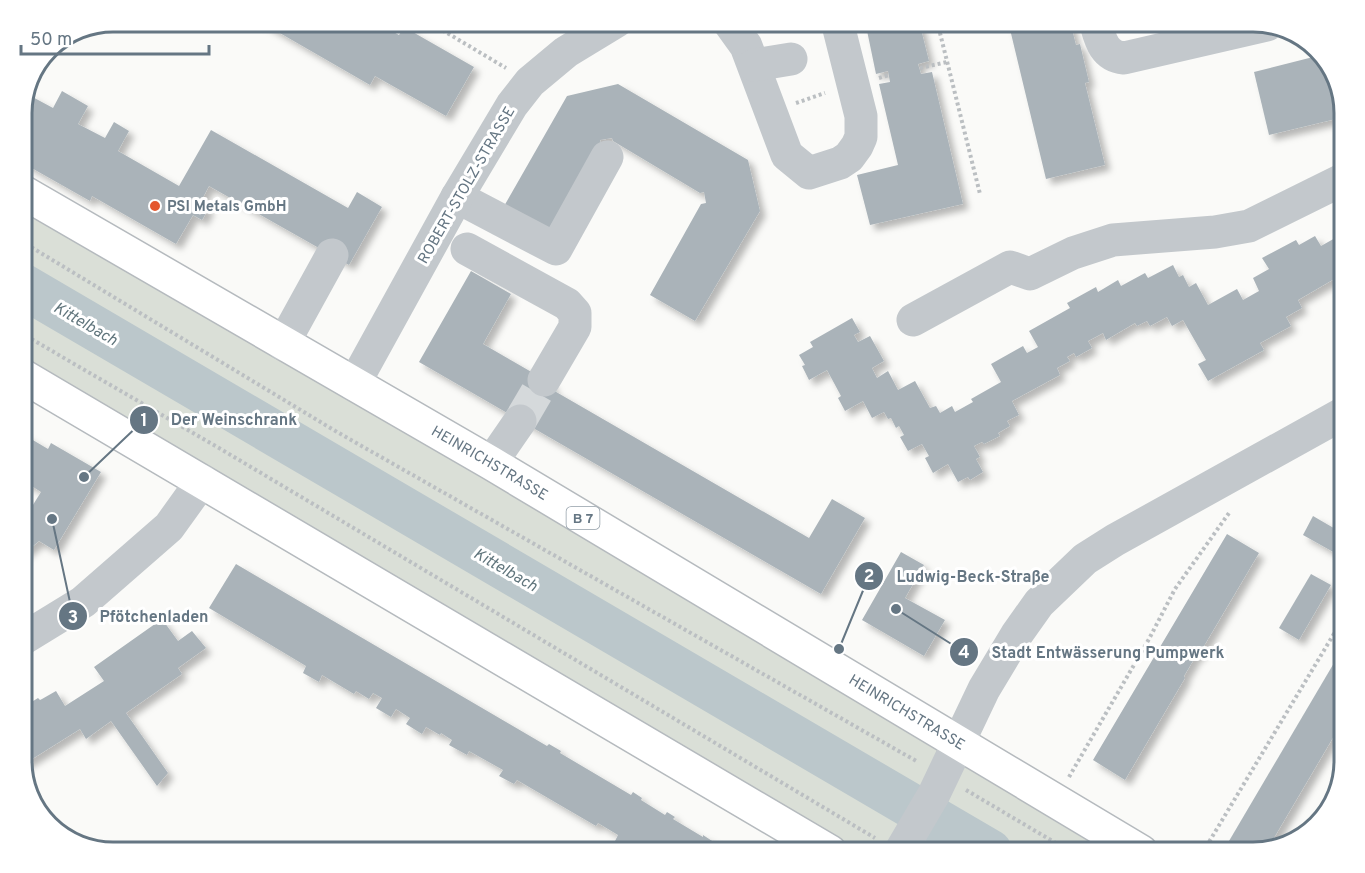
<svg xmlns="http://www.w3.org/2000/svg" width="1365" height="873" viewBox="0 0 1365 873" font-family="Overpass,sans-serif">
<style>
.green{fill:#dadfd7}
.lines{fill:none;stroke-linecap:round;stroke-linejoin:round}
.river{stroke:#bbc7cb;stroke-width:45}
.building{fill:#aab3b9;filter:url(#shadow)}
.minor-tunnel{stroke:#d5d9db;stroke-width:33;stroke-dasharray:33 16;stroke-linecap:butt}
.major-casing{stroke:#b5babe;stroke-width:36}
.path{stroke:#bbbfc2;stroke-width:4;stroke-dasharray:3 3;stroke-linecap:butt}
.minor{stroke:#c3c8cc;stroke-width:33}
.major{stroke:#fff;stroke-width:33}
.poi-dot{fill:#e4572e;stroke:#fff;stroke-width:2}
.labels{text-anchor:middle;stroke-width:6;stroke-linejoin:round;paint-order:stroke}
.shield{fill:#fff;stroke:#939fa8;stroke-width:1.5}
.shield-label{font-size:14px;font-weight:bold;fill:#657683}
.street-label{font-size:15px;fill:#657683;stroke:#fff}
.poi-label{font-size:15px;font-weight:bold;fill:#657683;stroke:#fff;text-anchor:start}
.water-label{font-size:16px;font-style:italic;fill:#60757c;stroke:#fff}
.rim{fill:none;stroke:#657683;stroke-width:3}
.leader{fill:none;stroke:#657683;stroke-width:2}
.callout-dot{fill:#657683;stroke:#fff;stroke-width:2}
.mark-label{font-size:18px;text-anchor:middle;font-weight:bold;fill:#fff}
.callout-label{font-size:16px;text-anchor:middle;font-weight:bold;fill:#657683;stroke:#fff;stroke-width:6;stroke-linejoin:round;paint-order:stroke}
</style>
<defs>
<filter id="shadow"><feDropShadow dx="5.5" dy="5.5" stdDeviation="3" flood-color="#0004"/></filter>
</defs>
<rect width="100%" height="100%" fill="#fafaf8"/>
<path class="green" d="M21,196L1134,852H842L21,371Z"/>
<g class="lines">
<path class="river" d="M21,285L990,852"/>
</g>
<g class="building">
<path d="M259,21H373L399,35L404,27L474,67L446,116L375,76L370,85Z"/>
<path d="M865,21H919L929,61L918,64L921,74L932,72L963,204L870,225L857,175L898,165L879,84L890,82L888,71L876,74Z"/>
<path d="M1008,21H1070L1076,45L1080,44L1089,82L1085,83L1105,165L1046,179Z"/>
<path d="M1321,55L1332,67L1344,107V117L1269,135L1254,72Z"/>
<path d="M618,84L748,160L760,211L695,321L650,295L701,204L706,203L704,192L700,193L613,141L612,138L600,140L601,144L549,235L503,208L567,96Z"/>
<path d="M62,91L88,106L78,124L105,138L114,122L129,131L118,151L179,186L211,130L348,208L357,192L382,207L349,265L209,186L200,203L209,208L202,220L193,215L176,244L92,196L90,201L21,162V107L27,94L53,108Z"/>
<path d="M1344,233V281L1341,275L1298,300L1302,308L1286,317L1291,326L1260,343L1264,350L1208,381L1198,364L1206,360L1183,320L1172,326L1167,317L1150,326L1147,321L1137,326L1135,323L1106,340L1103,333L1088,341L1092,348L1076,357L1074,353L1067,357L1070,361L1057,368L1060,375L1012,401L1019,415L1007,421L1010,426L998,433L1000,436L984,444L982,442L974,446L980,457L976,459L983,472L970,480L968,477L958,482L948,464L933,473L925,458L929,456L922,444L908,451L900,437L904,435L899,426L896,428L891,418L888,419L884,412L872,418L863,401L845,411L838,398L841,396L827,370L809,380L802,366L805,365L799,355L813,347L810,342L852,318L860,332L854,335L858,342L870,336L884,361L872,368L877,378L888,371L898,390L915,381L930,408L936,406L940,413L952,406L955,412L973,402L971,399L1001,382L991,364L1023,346L1027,353L1038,347L1029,331L1070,308L1067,303L1096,287L1098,292L1118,280L1121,286L1145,273L1148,278L1173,265L1179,277L1183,275L1189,287L1196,283L1208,305L1237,289L1243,300L1259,291L1253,278L1269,269L1262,258L1296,240L1299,245L1315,236L1321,246Z"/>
<path d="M471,271L511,294L483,344L554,385L551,389L809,538L832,499L865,518L821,594L419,362Z"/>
<path d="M21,433L48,449L51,443L101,472L54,550L39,541L21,556V524L41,492L27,483L21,494Z"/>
<path d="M1313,516L1344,534V558L1303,535Z"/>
<path d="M1227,534L1259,553L1198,656L1197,654L1184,676L1185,678L1125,780L1093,760Z"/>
<path d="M901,552L924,565L905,598L945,620L924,656L862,620Z"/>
<path d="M236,564L547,746L549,744L561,751L560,753L631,795L633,792L642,798L641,800L665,815L667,812L675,817L673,819L703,837V835L729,852H634L615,841L618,835L598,823L596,826L517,780L514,784L499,776L503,770L469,751L467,755L449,745L452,740L441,733L440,735L426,727L422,734L406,724L410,718L396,709L391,717L376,708L382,698L373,693L369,699L356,691L354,694L322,675L319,682L303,673L306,666L209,608Z"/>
<path d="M1311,574L1331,585L1299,640L1279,628Z"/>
<path d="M162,619L178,641L192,631L206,648L178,668L182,674L126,713L168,773L157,786L111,721L86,739L80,729L21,766V713L32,705L30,703L38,698L40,700L42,699L56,691L65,706L104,681L94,667Z"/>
<path d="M1344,646V719L1268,848L1248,852L1229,841Z"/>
</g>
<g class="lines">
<path class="minor-tunnel" d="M520,421L544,380"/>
<g class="major-casing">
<g id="major">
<path id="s1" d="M21,191L491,463L1141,852"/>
<path d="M21,375L830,852"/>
</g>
</g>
<g class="path">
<path d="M427,21L506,68"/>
<path d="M937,21L980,194"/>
<path d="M920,68L947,62"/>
<path d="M879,78L889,75"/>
<path d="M796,103L825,93"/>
<path d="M21,241L337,432L918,762"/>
<path d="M21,333L224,451L875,838"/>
<path d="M1069,777L1149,639L1175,589L1229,513"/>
<path d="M966,790L1071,852"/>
<path d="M1203,852L1344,617"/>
</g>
<g class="minor">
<path d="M728,21L746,46L787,155L809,173L840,163L849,157L857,146L861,137V116L837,21"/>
<path d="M1095,21C1100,38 1103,56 1124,58L1267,25"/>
<path d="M754,65L791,59"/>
<path d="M457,197L556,249L607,157"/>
<path d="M467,249L567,304L575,313V327L544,380"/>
<path d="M913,320L1010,267L1030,274L1073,253L1113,240L1215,232L1249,226L1344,179"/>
<path d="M283,344L332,255"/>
<path d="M354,384L457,197L512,105L530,82L566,52L617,21"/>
<path d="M491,463L520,421"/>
<path d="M21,640L83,602L169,527L202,481"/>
<path d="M900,852L934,794L984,689L1017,634L1039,603L1085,559L1115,540L1344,413"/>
</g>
<use href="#major" class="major"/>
</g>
<circle class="poi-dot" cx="155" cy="206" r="6"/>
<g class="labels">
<rect class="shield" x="566.5" y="507" width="33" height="22" rx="4.5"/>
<g class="shield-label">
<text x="583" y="523">B 7</text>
</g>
<g class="street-label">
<text transform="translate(466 185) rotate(-60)" y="5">ROBERT-STOLZ-STRASSE</text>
<text dy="5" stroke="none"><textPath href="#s1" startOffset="542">HEINRICHSTRASSE</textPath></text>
<text dy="5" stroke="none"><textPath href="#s1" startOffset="1028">HEINRICHSTRASSE</textPath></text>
</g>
<g class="poi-label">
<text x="167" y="211">PSI Metals GmbH</text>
</g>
<g class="water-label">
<text transform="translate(86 323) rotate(30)" y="6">Kittelbach</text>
<text transform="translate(506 569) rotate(30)" y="6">Kittelbach</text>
</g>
</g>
<path d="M0 0H1365V873H0ZM113 32H1253A81 81 0 0 1 1334 113V761A81 81 0 0 1 1253 842H113A81 81 0 0 1 32 761V113A81 81 0 0 1 113 32Z" fill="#fff" fill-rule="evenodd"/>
<path class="rim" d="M113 32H1253A81 81 0 0 1 1334 113V761A81 81 0 0 1 1253 842H113A81 81 0 0 1 32 761V113A81 81 0 0 1 113 32Z"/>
<path class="leader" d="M84 477L144 420M839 649L869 576M52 519L73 616M896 609L964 652"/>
<g class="callout-dot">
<circle cx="84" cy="477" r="6"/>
<circle cx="839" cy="649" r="6"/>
<circle cx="52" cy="519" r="6"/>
<circle cx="896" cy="609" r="6"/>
<circle cx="144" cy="420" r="15"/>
<circle cx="869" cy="576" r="15"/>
<circle cx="73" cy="616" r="15"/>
<circle cx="964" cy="652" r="15"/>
</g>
<g class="mark-label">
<text x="144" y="426">1</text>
<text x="869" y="582">2</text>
<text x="73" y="623">3</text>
<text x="964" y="658">4</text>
</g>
<g class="callout-label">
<text x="234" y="425">Der Weinschrank</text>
<text x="973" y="582">Ludwig-Beck-Straße</text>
<text x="154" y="622">Pfötchenladen</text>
<text x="1108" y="658">Stadt Entwässerung Pumpwerk</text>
</g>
<path d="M21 45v9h188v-9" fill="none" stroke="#657683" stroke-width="3"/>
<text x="30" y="45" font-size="18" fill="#657683" stroke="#ffffff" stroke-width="4.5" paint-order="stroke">50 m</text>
</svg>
